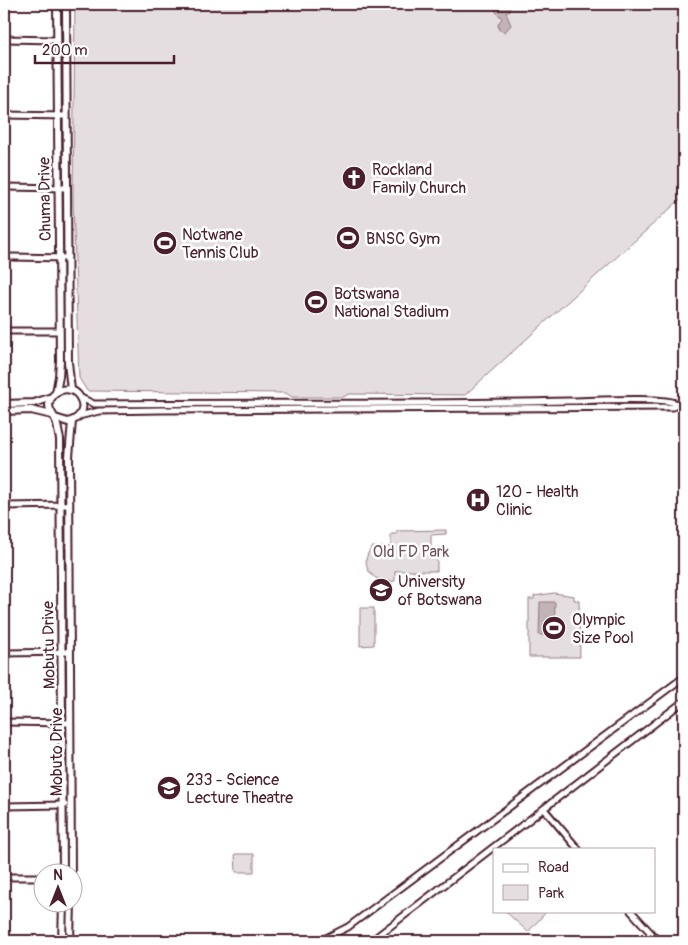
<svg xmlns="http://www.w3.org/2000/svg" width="688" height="945" viewBox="0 0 688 945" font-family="Pangolin,sans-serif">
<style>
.green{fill:#e5dee0;stroke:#987e86}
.water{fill:#c1b3b6;stroke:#91787e}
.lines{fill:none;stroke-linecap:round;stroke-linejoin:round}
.minor-casing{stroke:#4a1f2b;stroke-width:9}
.major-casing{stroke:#4a1f2b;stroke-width:10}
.minor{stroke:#fff;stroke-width:5}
.major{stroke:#fff;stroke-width:6}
.labels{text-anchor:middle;stroke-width:5;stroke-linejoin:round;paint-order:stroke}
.poi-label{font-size:16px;fill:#4a1f2b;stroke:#fff;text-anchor:start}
.street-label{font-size:16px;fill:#4a1f2b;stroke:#fff}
.park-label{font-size:16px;fill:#714f58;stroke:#fff}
</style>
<rect width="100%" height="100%" fill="#fff"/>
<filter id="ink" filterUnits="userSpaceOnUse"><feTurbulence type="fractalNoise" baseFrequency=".02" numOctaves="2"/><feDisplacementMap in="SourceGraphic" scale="10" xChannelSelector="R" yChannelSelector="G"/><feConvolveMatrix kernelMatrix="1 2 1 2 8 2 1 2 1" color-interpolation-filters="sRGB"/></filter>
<g filter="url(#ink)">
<g class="green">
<path d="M75,4H684V196L465,395L349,394L343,397H292L286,393L87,391L79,378L73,201Z"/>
<path d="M446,530V534L431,535V551L437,552V571H395V581C373,585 357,565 372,547H391V534H397V531Z"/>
<path d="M554,593L574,596V600H579L580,657H529V599H534V596Z"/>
<path d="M360,608H374V645L360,646Z"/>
<path d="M235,854H254V872H236Z"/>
<path d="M505,911H547L528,932Z"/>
</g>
<g class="water">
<path d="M494,4H509L511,7L506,13L511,25L505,32L499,30L498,24L502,18L496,12Z"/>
<path d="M540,602H555L554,635H539Z"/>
</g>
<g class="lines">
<g class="minor-casing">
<g id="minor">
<path d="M4,39L57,40"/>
<path d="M4,115L66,116"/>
<path d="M4,187L67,188"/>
<path d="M12,257L67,258"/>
<path d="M4,331H59"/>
<path d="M81,398L94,404C252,402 410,405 568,401C588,401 665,396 677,404"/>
<path d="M79,416L99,411L161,410L673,407L677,404H684"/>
<path d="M4,506L69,505"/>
<path d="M4,653L70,652"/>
<path d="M4,722L70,723"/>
<path d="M4,806L65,805"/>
<path d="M544,809L578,849"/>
<path d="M4,877H42"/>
<path d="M631,911L658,941"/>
<path d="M320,941L348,927L684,677"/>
<path d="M371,941L684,701"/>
</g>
</g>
<g class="major-casing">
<g id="major">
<path d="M66,4L68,362L71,390"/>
<path d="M56,393L59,376L60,361L57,4"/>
<path d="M4,404L34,403L52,397"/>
<path d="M4,411L31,410L52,415"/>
<path d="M55,418L68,422C96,415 78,379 57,392C53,395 49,400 49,405C49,411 53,414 55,419C58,425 58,433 60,439L63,872"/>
<path d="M71,872L69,457L72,421"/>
<path d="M62,941L63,902"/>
<path d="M70,941L71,902"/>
</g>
</g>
<use href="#minor" class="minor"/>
<use href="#major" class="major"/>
</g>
</g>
<defs>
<g id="church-disc" transform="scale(1.25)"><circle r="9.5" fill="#4a1f2b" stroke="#fff"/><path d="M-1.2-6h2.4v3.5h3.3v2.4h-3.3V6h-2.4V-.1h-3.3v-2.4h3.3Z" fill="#fff"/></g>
<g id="stadium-disc" transform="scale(1.25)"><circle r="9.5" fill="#4a1f2b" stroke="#fff"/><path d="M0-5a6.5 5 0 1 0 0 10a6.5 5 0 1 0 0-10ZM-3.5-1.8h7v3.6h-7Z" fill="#fff"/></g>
<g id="hospital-disc" transform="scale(1.25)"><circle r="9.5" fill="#4a1f2b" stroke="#fff"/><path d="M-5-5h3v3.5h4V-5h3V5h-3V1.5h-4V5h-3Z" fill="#fff"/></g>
<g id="university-disc" transform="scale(1.25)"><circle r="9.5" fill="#4a1f2b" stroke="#fff"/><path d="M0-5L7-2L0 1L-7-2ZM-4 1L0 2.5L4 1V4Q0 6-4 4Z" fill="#fff"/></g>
</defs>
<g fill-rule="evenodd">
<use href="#church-disc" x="354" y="178"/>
<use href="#stadium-disc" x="348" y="238"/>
<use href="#stadium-disc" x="165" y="243"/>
<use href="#stadium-disc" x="316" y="302"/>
<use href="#hospital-disc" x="478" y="500"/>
<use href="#university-disc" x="381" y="590"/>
<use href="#stadium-disc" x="554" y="628"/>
<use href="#university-disc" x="169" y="788"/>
</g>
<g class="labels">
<g class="poi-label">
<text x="372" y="175">Rockland<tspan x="372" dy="18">Family Church</tspan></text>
<text x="182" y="240">Notwane<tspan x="182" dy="18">Tennis Club</tspan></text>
<text x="366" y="244">BNSC Gym</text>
<text x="334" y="299">Botswana<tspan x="334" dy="18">National Stadium</tspan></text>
<text x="496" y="497">120 - Health<tspan x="496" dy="18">Clinic</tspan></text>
<text x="398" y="587">University<tspan x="398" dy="18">of Botswana</tspan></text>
<text x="572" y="625">Olympic<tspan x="572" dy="18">Size Pool</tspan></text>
<text x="186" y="785">233 - Science<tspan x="186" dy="18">Lecture Theatre</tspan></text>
</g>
<g class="street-label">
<text transform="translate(44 199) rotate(-91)" y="6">Chuma Drive</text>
<text transform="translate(48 645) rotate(-91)" y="6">Mobutu Drive</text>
<text transform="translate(56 752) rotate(-90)" y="6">Mobuto Drive</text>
</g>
<g class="park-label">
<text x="411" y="557">Old FD Park</text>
</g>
</g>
<rect width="688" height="945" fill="none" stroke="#fff" stroke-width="20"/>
<rect x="10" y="10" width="668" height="925" fill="none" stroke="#4a1f2b" stroke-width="2" filter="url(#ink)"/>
<rect x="493" y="848" width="162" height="65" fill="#ffffff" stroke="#b7a5aa"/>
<rect x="503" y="864" width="25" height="8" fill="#ffffff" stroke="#b7a5aa"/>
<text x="538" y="872" font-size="15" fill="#4a1f2b">Road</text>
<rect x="503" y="885" width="25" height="15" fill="#e5dee0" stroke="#b7a5aa"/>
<text x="538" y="898" font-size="15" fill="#4a1f2b">Park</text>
<g transform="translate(58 888)"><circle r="24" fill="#ffffff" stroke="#b7a5aa"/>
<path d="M0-4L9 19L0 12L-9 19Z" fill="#4a1f2b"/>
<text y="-8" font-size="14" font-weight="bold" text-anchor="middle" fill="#4a1f2b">N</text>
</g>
<path d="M35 55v8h139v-8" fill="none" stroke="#4a1f2b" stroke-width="2.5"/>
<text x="42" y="55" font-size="15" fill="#4a1f2b" stroke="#ffffff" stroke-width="4" paint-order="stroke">200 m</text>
</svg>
